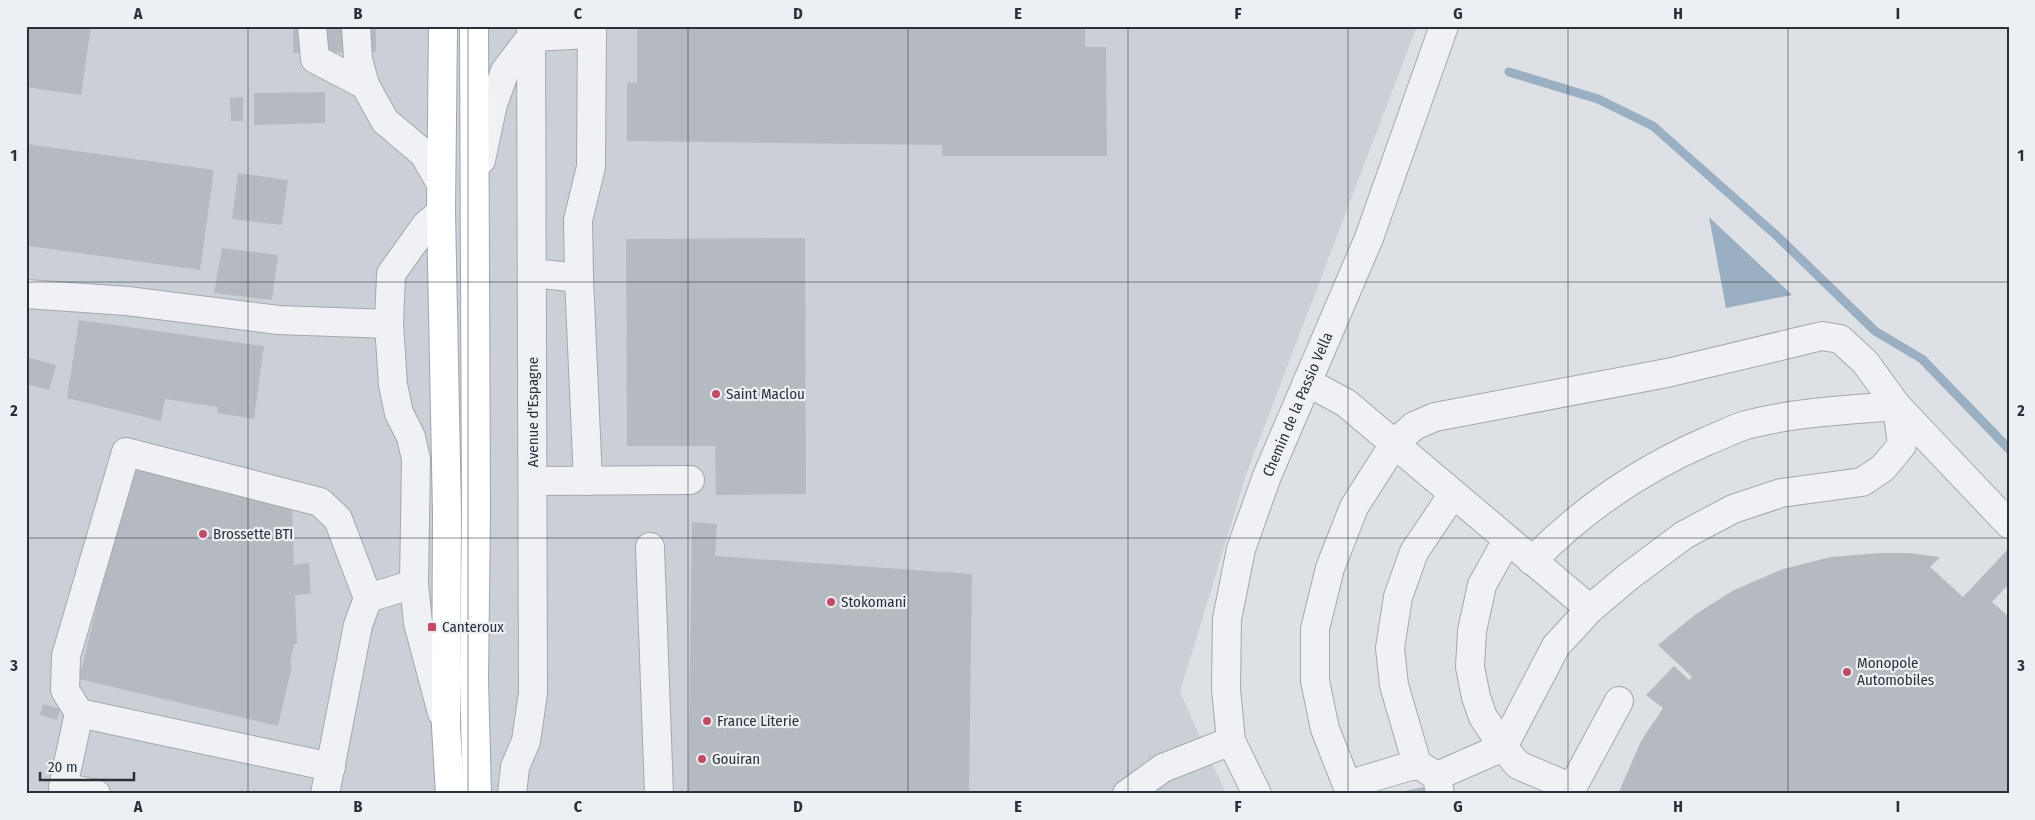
<svg xmlns="http://www.w3.org/2000/svg" width="2035" height="820" viewBox="0 0 2035 820" font-family="'Fira Sans Condensed',sans-serif">
<style>
.built{fill:#cbd0d6}
.water{fill:#9ab0c2}
.lines{fill:none;stroke-linecap:round;stroke-linejoin:round}
.stream{stroke:#9ab0c2;stroke-width:9}
.building{fill:#b5bac1}
.minor-casing{stroke:#a3a8ae;stroke-width:30}
.major-casing{stroke:#9da6b0;stroke-width:30}
.minor{stroke:#eff1f4;stroke-width:28}
.major{stroke:#fff;stroke-width:28}
.grid{fill:none;stroke:#28303a;stroke-width:1;stroke-opacity:0.55}
.poi-dot{fill:#c04b64;stroke:#eceff3;stroke-width:2}
.labels{text-anchor:middle;stroke-width:4.5;stroke-linejoin:round;paint-order:stroke}
.poi-label{font-size:15px;fill:#28303a;stroke:#eceff3;text-anchor:start}
.street-label{font-size:15px;fill:#28303a;stroke:#eceff3}
.neatline{fill:none;stroke:#28303a;stroke-width:2}
.grid-label{font-size:16px;text-anchor:middle;font-weight:bold;fill:#28303a}
</style>
<rect width="100%" height="100%" fill="#dde1e5"/>
<path class="built" d="M26,26H1417L1247,472L1180,692L1226,794H26Z"/>
<path class="water" d="M1709,217L1792,295L1726,308Z"/>
<g class="lines">
<path class="stream" d="M1509,72L1598,99L1653,126L1777,236L1875,331L1922,359L2009,449"/>
</g>
<g class="building">
<path d="M26,26H91L81,95L26,87Z"/>
<path d="M293,26H376V52L293,53Z"/>
<path d="M637,26H1085V47H1106L1107,156H942V145L627,141V82L637,83Z"/>
<path d="M325,92V123L254,125V93Z"/>
<path d="M243,97V121H231L230,98Z"/>
<path d="M26,144L214,170L200,270L29,246L26,259Z"/>
<path d="M238,173L288,180L282,225L232,219Z"/>
<path d="M805,238L806,494L716,495L715,446H627L626,239Z"/>
<path d="M222,248L278,255L272,300L214,293Z"/>
<path d="M79,320L264,346L254,419L217,413L218,407L165,399L161,421L67,398Z"/>
<path d="M26,357L56,365L49,390L26,384Z"/>
<path d="M131,465L292,503L294,565L309,563L311,594L295,595L297,644H294L290,664L292,665L278,726L79,679Z"/>
<path d="M692,522L717,524L715,556L972,574L969,794H688Z"/>
<path d="M2009,548V584L1992,602L2009,617V794H1618L1641,741L1663,708L1646,695L1674,666L1689,680L1692,677L1658,645L1696,614L1734,590L1783,569L1831,557L1879,553H1909L1940,557L1930,567L1963,597Z"/>
<path d="M43,704L60,709L57,720L40,715Z"/>
<path d="M1424,787L1425,794H1395V793Z"/>
</g>
<g class="lines">
<g class="minor-casing">
<g id="minor">
<path d="M312,26L315,59L365,85L385,121L424,154L441,184"/>
<path d="M356,26L358,59L365,85"/>
<path d="M481,160L493,104L505,71L531,37L592,34"/>
<path d="M441,212L426,225L391,274L389,324L393,385L399,413L411,437L416,459L414,584L418,623L442,713"/>
<path d="M533,273L579,278"/>
<path d="M26,294L127,301L278,320L389,324"/>
<path d="M1307,382L1346,403L1590,609L1556,646L1503,747L1518,765L1572,788L1568,794"/>
<path d="M534,481L690,480"/>
<path d="M588,481L579,278L578,220L591,167L592,26"/>
<path d="M650,547L659,794"/>
<path d="M1532,561C1582,510 1642,469 1707,441C1720,436 1733,429 1746,425C1796,412 1846,410 1897,406L2009,524"/>
<path d="M79,713L65,690L66,656L126,452L320,502L338,519L368,598"/>
<path d="M1417,764L1394,685L1390,648L1398,597L1414,552L1453,494"/>
<path d="M1437,776L1503,747L1483,717L1476,697L1470,667L1472,631L1482,585L1507,540"/>
<path d="M1572,788L1619,701"/>
<path d="M96,794L63,787L79,713L331,767"/>
<path d="M325,794L358,625L368,598L414,584"/>
<path d="M512,794L515,767L526,741L533,693L531,26"/>
<path d="M1127,794L1163,768L1231,741"/>
<path id="s1" d="M1257,794L1231,741L1226,689L1227,619L1241,549L1267,476L1369,238L1444,26"/>
<path d="M1440,794L1437,776L1417,764L1347,785L1325,729L1315,681V629L1330,568L1354,507L1394,444L1414,426L1435,417L1667,373L1822,336L1840,339L1865,362L1897,406L1902,445L1883,468L1862,482L1781,493L1733,509L1684,535L1628,577L1590,609"/>
</g>
</g>
<g class="major-casing">
<g id="major">
<path d="M443,26L441,212L447,513L446,727L450,794"/>
<path d="M474,26L476,513L474,680L477,794"/>
</g>
</g>
<use href="#minor" class="minor"/>
<use href="#major" class="major"/>
</g>
<path class="grid" d="M248,26V794M468,26V794M688,26V794M908,26V794M1128,26V794M1348,26V794M1568,26V794M1788,26V794M26,282H2009M26,538H2009"/>
<g class="poi-dot">
<circle cx="716" cy="394" r="5"/>
<circle cx="203" cy="534" r="5"/>
<circle cx="831" cy="602" r="5"/>
<rect x="427" y="622" width="10" height="10" rx="2.5"/>
<circle cx="1847" cy="672" r="5"/>
<circle cx="707" cy="721" r="5"/>
<circle cx="702" cy="759" r="5"/>
</g>
<g class="labels">
<g class="poi-label">
<text x="726" y="399">Saint Maclou</text>
<text x="213" y="539">Brossette BTI</text>
<text x="841" y="607">Stokomani</text>
<text x="442" y="632">Canteroux</text>
<text x="1857" y="668">Monopole<tspan x="1857" dy="17">Automobiles</tspan></text>
<text x="717" y="726">France Literie</text>
<text x="712" y="764">Gouiran</text>
</g>
<g class="street-label">
<text dy="5" stroke="none"><textPath href="#s1" startOffset="408">Chemin de la Passio Vella</textPath></text>
<text transform="translate(533 412) rotate(-90)" y="5">Avenue d'Espagne</text>
</g>
</g>
<rect width="2035" height="820" fill="none" stroke="#eceff3" stroke-width="55"/>
<path d="M40 772v8h94v-8" fill="none" stroke="#28303a" stroke-width="2.5"/>
<text x="48" y="772" font-size="15" fill="#28303a" stroke="#eceff3" stroke-width="4" paint-order="stroke">20 m</text>
<rect x="28" y="28" width="1980" height="764" class="neatline"/>
<g class="grid-label">
<text x="138" y="19">A</text>
<text x="358" y="19">B</text>
<text x="578" y="19">C</text>
<text x="798" y="19">D</text>
<text x="1018" y="19">E</text>
<text x="1238" y="19">F</text>
<text x="1458" y="19">G</text>
<text x="1678" y="19">H</text>
<text x="1898" y="19">I</text>
<text x="14" y="161">1</text>
<text x="2021" y="161">1</text>
<text x="14" y="416">2</text>
<text x="2021" y="416">2</text>
<text x="14" y="671">3</text>
<text x="2021" y="671">3</text>
<text x="138" y="812">A</text>
<text x="358" y="812">B</text>
<text x="578" y="812">C</text>
<text x="798" y="812">D</text>
<text x="1018" y="812">E</text>
<text x="1238" y="812">F</text>
<text x="1458" y="812">G</text>
<text x="1678" y="812">H</text>
<text x="1898" y="812">I</text>
</g>
</svg>
